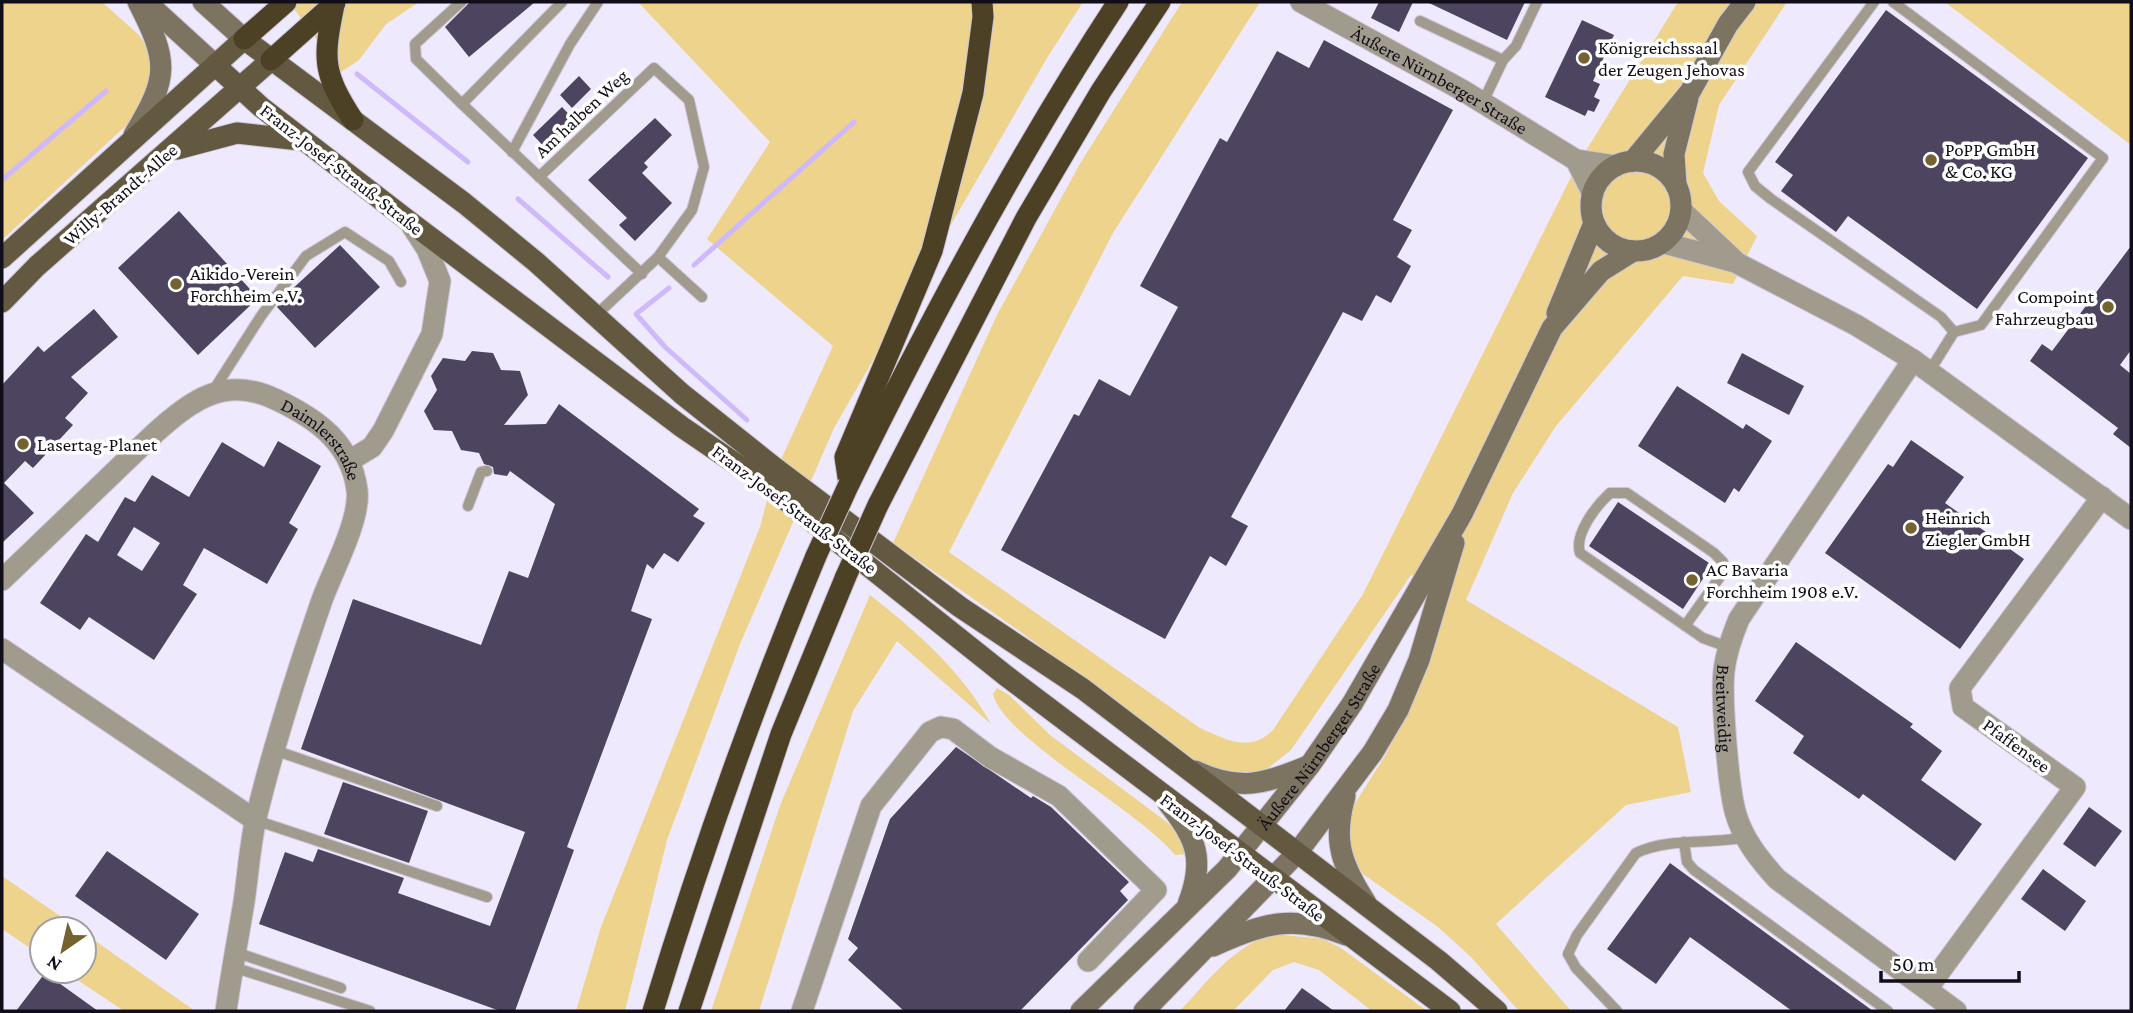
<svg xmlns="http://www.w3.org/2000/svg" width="2133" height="1013" viewBox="0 0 2133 1013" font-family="'Crimson Pro',serif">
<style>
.green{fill:#edd38b}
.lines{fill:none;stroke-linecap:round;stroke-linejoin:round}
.stream{stroke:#ceb9fc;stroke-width:5}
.building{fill:#4d445f;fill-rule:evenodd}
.lane-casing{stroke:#ccc6d9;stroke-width:12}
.street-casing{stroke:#ccc6d9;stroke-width:23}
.secondary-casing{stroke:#ccc6d9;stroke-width:23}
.primary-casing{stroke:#ccc6d9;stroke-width:23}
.highway-casing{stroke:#ccc6d9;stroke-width:23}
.lane{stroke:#a09b8d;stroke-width:10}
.street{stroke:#a09b8d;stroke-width:21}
.secondary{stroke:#7c7460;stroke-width:21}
.primary{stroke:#625940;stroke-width:21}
.highway{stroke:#4c4125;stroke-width:21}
.highway-bridge-casing{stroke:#ccc6d9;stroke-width:23;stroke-linecap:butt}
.highway-bridge{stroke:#4c4125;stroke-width:21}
.poi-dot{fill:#746230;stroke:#fff;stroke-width:2.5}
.labels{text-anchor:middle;stroke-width:7;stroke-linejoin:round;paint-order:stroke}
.poi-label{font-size:19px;fill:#120e19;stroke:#fff;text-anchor:start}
.street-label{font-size:19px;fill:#120e19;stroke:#fff}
</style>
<rect width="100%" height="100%" fill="#efe9fd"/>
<g class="green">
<path d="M2,2H102L139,35L148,49L152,66L150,87L130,122L2,240Z"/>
<path d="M289,2H419L386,24L359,60L341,72Z"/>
<path d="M638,2H1083L1047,58L834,428L740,644L667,840L625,1011H576L601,927L760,527L773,477L833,346L707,239L770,142Z"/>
<path d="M1182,2H1260L1113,233L949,552L1200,728C1227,740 1250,753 1273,730L1363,594L1577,165L1678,2H1787L1719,105L1703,173L1719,201L1757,236L1733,284L1683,276L1556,426L1513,493L1466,600L1678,727L1691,792L1626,805L1496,924L1571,1011H1519L1471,957L1438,927L1363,874L1354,860L1349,838L1352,808L1385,756L1413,700L1451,593L1411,575L1291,750L1263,772L1242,775L1202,765L1018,630L893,543L997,315L1081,162Z"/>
<path d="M1945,2H2131V145Z"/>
<path d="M870,595C917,632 962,671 991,724L897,641L853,711L759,1011H711L781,803Z"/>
<path d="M997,688L1009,695L1050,735L1172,826L1181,837L1188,854L1175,855C1139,810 1003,738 993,694Z"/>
<path d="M2,876L79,929H42V956L2,929Z"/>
<path d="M84,933L195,1011H124L64,971H84Z"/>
<path d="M1273,934L1323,939L1341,948L1427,1011H1372L1319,970L1294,962L1273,970L1233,1011H1180C1208,981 1232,947 1273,934Z"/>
</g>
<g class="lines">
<g class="stream">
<path d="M357,74L468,162"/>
<path d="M2,180L106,91"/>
<path d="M518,199L608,277"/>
<path d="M694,265L854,122"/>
<path d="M669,288L636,314L665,347L747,420"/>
</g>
</g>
<g class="building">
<path d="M470,2H535L469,57L445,27Z"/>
<path d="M1379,2H1413L1399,32L1371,18Z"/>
<path d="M1427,2H1525L1507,40Z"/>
<path d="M1886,10L2088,158L1977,309L1848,216L1836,232L1781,191L1793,175L1775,162Z"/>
<path d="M1582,20L1614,35L1593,81L1600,84L1594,97L1600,100L1594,112L1588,110L1585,116L1545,97Z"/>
<path d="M1324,40L1453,110L1393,220L1412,230L1397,257L1411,266L1391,303L1376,295L1362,321L1343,312L1231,517L1248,526L1226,566L1210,556L1165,639L1001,550L1074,414L1079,416L1099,379L1130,396L1178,307L1140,286L1220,138L1227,142L1277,51L1309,68Z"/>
<path d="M579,76L591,89L572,108L560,95Z"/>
<path d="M562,107L579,125L550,153L533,135Z"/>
<path d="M655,118L672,135L644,163L648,167L642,173L672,203L635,241L619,225L627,218L588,180Z"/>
<path d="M179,211L258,298L198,355L118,268Z"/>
<path d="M340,245L380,287L315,348L277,307L289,292Z"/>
<path d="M2131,246V350L2120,365L2131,374V448L2113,434L2118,428L2030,361L2042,344L2052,351Z"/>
<path d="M94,309L118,337L71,377L88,393L65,418L73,425L33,468L25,461L4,483L34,513L2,543V385L38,346L44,352Z"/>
<path d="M472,351L493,353L501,370L520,371L528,395L504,425L546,424L559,404L699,509L693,516L705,523L678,562L664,553L653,569L647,564L631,611L652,619L567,847L574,850L515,1011H500L259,924L285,852L313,862L318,849L404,878L398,893L490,926L525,832L301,749L353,599L481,645L509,571L528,578L555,504L510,471L507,476L494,474L493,467L484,464L479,453L461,450L452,431L434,430L424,411L437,390L431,376L443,358L465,361Z"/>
<path d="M1742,353L1804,386L1789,415L1727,383Z"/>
<path d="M1677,386L1743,429L1746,424L1772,441L1739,492L1734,488L1725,503L1638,446Z"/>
<path d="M1911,440L1964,477L1945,503L2024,559L1960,649L1825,553L1888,464L1893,467Z"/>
<path d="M278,441L321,466L289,523L298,529L267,584L204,548L183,585L197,594L154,660L89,617L80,630L40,603L86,534L98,542L125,497L135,502L152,475L189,497L222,442L264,467ZM134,527L160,543L142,571L117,555Z"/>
<path d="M1618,502L1712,565L1683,609L1589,546Z"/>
<path d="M1796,642L1913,724L1910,727L1942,751L1921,780L1982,824L1955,861L1863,794L1859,799L1793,753L1804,736L1755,701Z"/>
<path d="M956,747L1031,798L1033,796L1051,807L1129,882L1120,891L1128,900L1020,1011H904L848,960L858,948L848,939L890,819Z"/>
<path d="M343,782L428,811L409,863L324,834Z"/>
<path d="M2089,807L2122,831L2095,867L2063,844Z"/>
<path d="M107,851L199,914L166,960L75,896Z"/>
<path d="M1670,863L1873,1011H1792L1690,937L1656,984L1607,949Z"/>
<path d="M2043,869L2086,901L2065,931L2021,899Z"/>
<path d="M45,973L98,1011H16Z"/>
<path d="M1302,988L1334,1011H1284Z"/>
</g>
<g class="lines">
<g class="lane-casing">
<g id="lane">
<path d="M461,2L415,44L416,59L462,104"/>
<path d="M562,2L462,104L642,274"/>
<path d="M1874,2L1748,172L1755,186L1771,199L1941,317L1954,332L1929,372"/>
<path d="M1893,2L2103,158L1981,325L1954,332"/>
<path d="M1420,21L1503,60L1483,102"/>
<path d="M1503,60L1516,46L1537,2"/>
<path d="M512,152L570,44L598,2"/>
<path d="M539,177L654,68L689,100L704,167L692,210L658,257L594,317"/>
<path d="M658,257L702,297"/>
<path d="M213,391L261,316L306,256L345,232L389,261L401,282"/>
<path d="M468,506L481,472L487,471"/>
<path d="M1685,626L1722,574L1723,562L1714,553L1627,493H1610C1596,506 1574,534 1580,553L1703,638L1728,647"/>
<path d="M274,750L437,806"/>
<path d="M255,820L487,897"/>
<path d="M1684,842L1687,862L1694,870L1888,1011"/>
<path d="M235,952L341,988"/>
<path d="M233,967L370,1011"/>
<path d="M1617,1011L1576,968L1568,954L1577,935L1636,853C1670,837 1710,845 1746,837"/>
</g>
</g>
<g class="street-casing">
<g id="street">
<path id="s1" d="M1301,2L1462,90L1576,160L1616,166"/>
<path d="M1576,160L1593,194"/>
<path d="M1682,211L1734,260"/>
<path d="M1664,243L1735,262L1856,325L1913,360L2131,519"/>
<path id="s2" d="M1913,360L1739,619C1732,636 1726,652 1724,671C1721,698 1728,783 1735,811C1742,838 1759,859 1777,879L1956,1011"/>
<path d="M349,461L372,447L383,431L432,334L440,281L427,249L412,226"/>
<path id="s3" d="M2,580L155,433C193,399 226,375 277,400C317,419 351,443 357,490C361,519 332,572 322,600C297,672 274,744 256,818C250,845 248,874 244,902C238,938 231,975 226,1011"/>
<path d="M2,649L255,820"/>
<path d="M1927,989L2075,787L1963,707L1960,688L2102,497"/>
<path d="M802,1011L871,806L930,732L941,727L953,729L990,757L1059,796L1156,890L1088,961"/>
</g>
</g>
<g class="secondary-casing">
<g id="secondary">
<path d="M146,2L215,65"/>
<path d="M203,2L244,39"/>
<path d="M134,135C169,77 169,62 138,2"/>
<circle cx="1636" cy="206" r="45"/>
<path d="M1633,161L1690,92L1728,24L1745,2"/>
<path d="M1676,185L1674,154L1688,98"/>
<path d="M1557,313L1594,223"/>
<path d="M1195,771C1239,792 1265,784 1308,766"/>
<path d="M1345,796C1332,841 1342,866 1366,903"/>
<path d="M1168,803C1197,838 1205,861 1188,904"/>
<path d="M1213,946C1263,923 1293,914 1346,935"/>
<path id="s4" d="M1081,1011L1227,869L1310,765L1352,704L1462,514L1552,328L1601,271L1633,251"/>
<path d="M1144,1011L1297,853L1373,752L1398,710L1419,660L1454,543"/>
</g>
</g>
<g class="primary-casing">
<g id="primary">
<path d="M215,65L261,107L410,222L682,427L764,483L1005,675L1450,1011"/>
<path d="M177,149L237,133L300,140"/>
<path d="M2,258L244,39L464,203L536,262L682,394L775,468L960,607L1083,689L1439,961L1497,1011"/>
<path d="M2,302L37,266L271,60"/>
</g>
</g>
<g class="highway-casing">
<g id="highway">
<path d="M334,5C323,59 322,72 353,120"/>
<path d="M244,39L286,2"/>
<path d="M271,60L335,3"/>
<path d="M849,484C930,319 1017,156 1118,2"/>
<path d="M849,484L845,457L932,251L973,93L983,17L982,2"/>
<path d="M878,505L1026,218L1101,91L1160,2"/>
<path d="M653,1011C700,857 754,705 816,556"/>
<path d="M689,1011L781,734L846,576"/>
</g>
</g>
<use href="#lane" class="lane"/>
<use href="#street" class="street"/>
<use href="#secondary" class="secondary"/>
<use href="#primary" class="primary"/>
<use href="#highway" class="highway"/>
<g class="highway-bridge-casing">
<g id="highway-bridge">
<path d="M816,556L849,484"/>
<path d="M846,576L878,505"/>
</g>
</g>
<use href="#highway-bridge" class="highway-bridge"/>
</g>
<g class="poi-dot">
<circle cx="1584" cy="58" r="7"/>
<circle cx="1931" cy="160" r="7"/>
<circle cx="176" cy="284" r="7"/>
<circle cx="2108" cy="307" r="7"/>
<circle cx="23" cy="444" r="7"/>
<circle cx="1911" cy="528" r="7"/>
<circle cx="1692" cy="580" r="7"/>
</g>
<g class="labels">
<g class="poi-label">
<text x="1598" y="54">Königreichssaal<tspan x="1598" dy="22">der Zeugen Jehovas</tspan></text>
<text x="1945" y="156">PoPP GmbH<tspan x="1945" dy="22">&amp; Co. KG</tspan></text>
<text x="190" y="280">Aikido-Verein<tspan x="190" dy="22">Forchheim e.V.</tspan></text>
<text x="2094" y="303" text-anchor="end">Compoint<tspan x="2094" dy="22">Fahrzeugbau</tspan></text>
<text x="37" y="451">Lasertag-Planet</text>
<text x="1925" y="524">Heinrich<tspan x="1925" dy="22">Ziegler GmbH</tspan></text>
<text x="1706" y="576">AC Bavaria<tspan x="1706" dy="22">Forchheim 1908 e.V.</tspan></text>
</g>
<g class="street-label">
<text dy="7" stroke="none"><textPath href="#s1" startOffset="159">Äußere Nürnberger Straße</textPath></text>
<text transform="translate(581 113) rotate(-43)" y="7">Am halben Weg</text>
<text transform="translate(342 169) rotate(38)" y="7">Franz-Josef-Strauß-Straße</text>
<text transform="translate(120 194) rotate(-41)" y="7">Willy-Brandt-Allee</text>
<text dy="7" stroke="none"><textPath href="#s3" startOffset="410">Daimlerstraße</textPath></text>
<text transform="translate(795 509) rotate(37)" y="7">Franz-Josef-Strauß-Straße</text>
<text dy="7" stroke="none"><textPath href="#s2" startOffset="404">Breitweidig</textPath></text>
<text dy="7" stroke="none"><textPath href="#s4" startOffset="357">Äußere Nürnberger Straße</textPath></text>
<text transform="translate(2017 745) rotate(36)" y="7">Pfaffensee</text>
<text transform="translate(1243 857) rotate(37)" y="7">Franz-Josef-Strauß-Straße</text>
</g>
</g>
<rect width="2133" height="1013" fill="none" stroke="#120e19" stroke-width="7"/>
<g transform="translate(63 950) rotate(214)"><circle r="33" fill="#ffffff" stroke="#a09fa3" stroke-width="2"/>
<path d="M0-5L12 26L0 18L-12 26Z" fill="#746230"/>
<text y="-10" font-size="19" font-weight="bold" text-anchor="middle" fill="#120e19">N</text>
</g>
<path d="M1881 971v10h138v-10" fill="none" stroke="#120e19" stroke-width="3.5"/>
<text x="1892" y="971" font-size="21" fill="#120e19" stroke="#ffffff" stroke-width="5" paint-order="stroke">50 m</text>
</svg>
